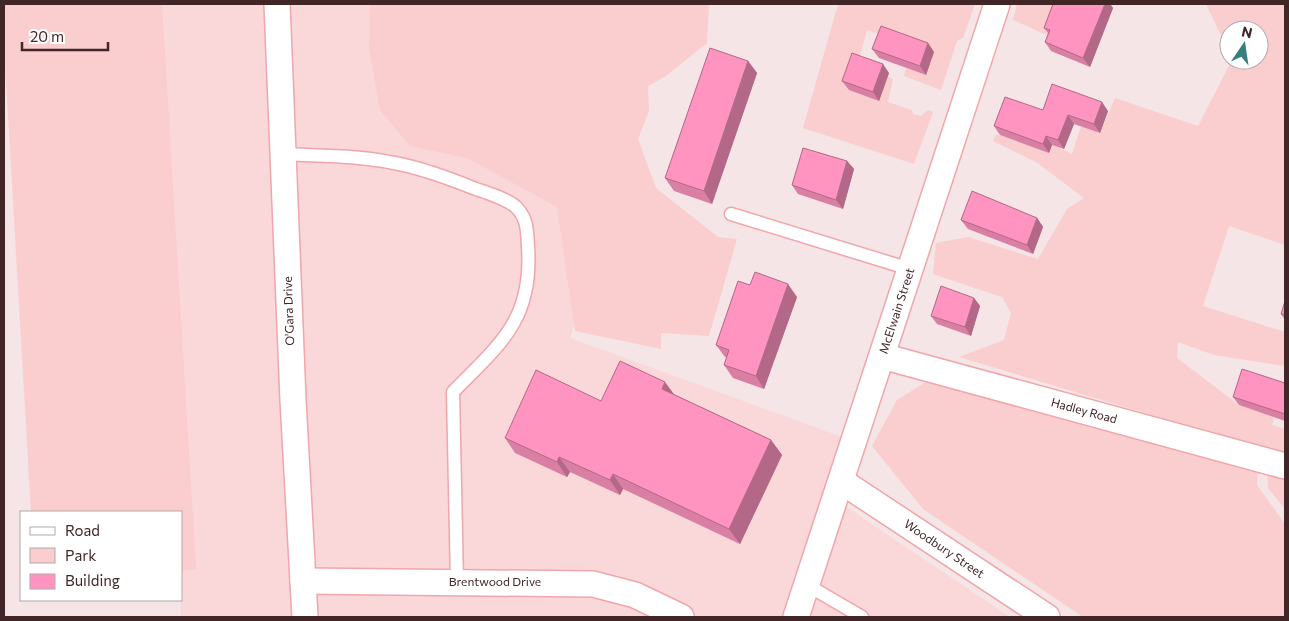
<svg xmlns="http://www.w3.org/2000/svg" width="1289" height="621" viewBox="0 0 1289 621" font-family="Commissioner,sans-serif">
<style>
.built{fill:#fad7d9}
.green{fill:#facdcf}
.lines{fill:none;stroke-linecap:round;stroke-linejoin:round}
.lane-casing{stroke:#f0a6ab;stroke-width:15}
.street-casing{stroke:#f0a6ab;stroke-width:28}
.lane{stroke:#fff;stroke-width:12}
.street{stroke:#fff;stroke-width:25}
.wall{fill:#da7fa4}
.shaded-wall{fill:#b26886}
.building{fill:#fe94bf;stroke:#b26886}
.labels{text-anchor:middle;stroke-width:4;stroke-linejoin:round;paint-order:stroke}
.street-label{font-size:12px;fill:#422527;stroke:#fff}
</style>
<rect width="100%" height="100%" fill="#f5e5e6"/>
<path class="built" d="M153,4H398L621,192L570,338L842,437L824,492L1010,617H181V512Z"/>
<g class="green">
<path d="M4,4H162L196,569L181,571V512H31L4,47Z"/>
<path d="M370,4H709L707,43L666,76L648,86L649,111L638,139L656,188L718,237L737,239L709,336L661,333V349L575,331L557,207L467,158L410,146L380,110L369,48Z"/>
<path d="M838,4H975L963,38L957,41L941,90L904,76L906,68L926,75L934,52L867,30L858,62L893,79L888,102L912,110L913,114L921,116L928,110L933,112L914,164L803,128Z"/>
<path d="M1017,4H1063L1051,37L1013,20Z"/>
<path d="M1206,4H1285V245L1229,226L1203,306L1285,332V366L1214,355L1178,342L1177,358L1239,405L1274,417L1272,425L1285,429V455L959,357L1004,340L1011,313L1002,297L933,274L936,243L968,237L1038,259L1067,209L1084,198L1036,162L993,141L996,135H1001L1049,152L1052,145L1072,154L1081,126L1100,133L1115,98L1198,126L1232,60H1259V30H1229V52Z"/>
<path d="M942,372L1258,458L1257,485L1285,524V617H1083L923,509L872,446L897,400Z"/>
<path d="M1267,473L1285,476V509L1268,488Z"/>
</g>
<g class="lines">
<g class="lane-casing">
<g id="lane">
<path d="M283,154C318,156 354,155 389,162C419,167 448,178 476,189C488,193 508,199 517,208C528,220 527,232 528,247C533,320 500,344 453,392L457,582"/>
<path d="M731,214L910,269"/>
<path d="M807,585L862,617"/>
</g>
</g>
<g class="street-casing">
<g id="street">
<path d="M277,4L293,400L305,617"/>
<path d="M882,356L1285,466"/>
<path d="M841,481L1047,617"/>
<path d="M303,581L593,584L635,595L681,617"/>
<path d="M796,617L997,4"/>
</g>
</g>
<use href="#lane" class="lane"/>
<use href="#street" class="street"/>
</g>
<g class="wall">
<path d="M1053,4H1110L1113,8L1090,67L1051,51L1045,42L1048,33L1044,28Z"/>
<path d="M928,43L934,52L926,75L879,58L872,49Z"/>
<path d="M748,61L757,73L712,204L674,191L665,178Z"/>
<path d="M889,73L879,101L849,90L842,81Z"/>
<path d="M1043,110L1108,111L1100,133L1074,124L1064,149L1052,145L1049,153L1000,135L994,126Z"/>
<path d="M847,161L854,169L843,209L798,194L792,185Z"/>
<path d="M1037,218L1043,227L1033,254L968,229L961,220Z"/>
<path d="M750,285L797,297L764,389L733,378L724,365L727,358L725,357L716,345Z"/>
<path d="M974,298L980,306L971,336L937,324L931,316Z"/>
<path d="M1285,301V320L1281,314Z"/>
<path d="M1285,383V421L1239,405L1233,397Z"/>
<path d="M673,394L771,440L782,455L740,544L623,489L620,495L570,472L567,477L515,453L505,438L601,401Z"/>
</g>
<g class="shaded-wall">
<path d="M1105,4H1110L1113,8L1090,67L1083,58Z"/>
<path d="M928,43L934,52L926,75L920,66Z"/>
<path d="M748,61L757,73L712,204L704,191Z"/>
<path d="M883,64L889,73L879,101L873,92Z"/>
<path d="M1102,102L1108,111L1100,133L1094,124Z"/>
<path d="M1068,115L1074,124L1064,149L1058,140Z"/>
<path d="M1046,136L1052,145L1049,153L1043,144Z"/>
<path d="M847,161L854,169L843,209L836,200Z"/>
<path d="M1037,218L1043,227L1033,254L1027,245Z"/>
<path d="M788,284L797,297L764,389L756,376Z"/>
<path d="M974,298L980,306L971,336L965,327Z"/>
<path d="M665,382L676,397L662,389Z"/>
<path d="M771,440L782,455L740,544L729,529Z"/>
<path d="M559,457L570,472L567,477L557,462Z"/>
<path d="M613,474L623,489L620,495L610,480Z"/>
</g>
<g class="building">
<path d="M1053,4H1105L1083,58L1045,42L1050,30L1044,28Z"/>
<path d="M881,26L928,43L920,66L872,49Z"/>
<path d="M710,48L748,61L704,191L665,178Z"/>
<path d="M852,53L883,64L873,92L842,81Z"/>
<path d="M1052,84L1102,102L1094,124L1068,115L1058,140L1046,136L1043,144L994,126L1005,97L1043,110Z"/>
<path d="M803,148L847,161L836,200L792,185Z"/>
<path d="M972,191L1037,218L1027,245L961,220Z"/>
<path d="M755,272L788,284L756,376L724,365L729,350L716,345L738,281L750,285Z"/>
<path d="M941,286L974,298L965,327L931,316Z"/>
<path d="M1285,301V315L1281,314Z"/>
<path d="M620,361L665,382L662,389L771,440L729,529L613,474L610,480L559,457L557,462L505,438L536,370L601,401Z"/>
<path d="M1242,369L1285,383V414L1233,397Z"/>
</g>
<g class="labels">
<g class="street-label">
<text transform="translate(289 311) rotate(-92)" y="4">O'Gara Drive</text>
<text transform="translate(897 311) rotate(-72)" y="4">McElwain Street</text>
<text transform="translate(1084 411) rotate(15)" y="4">Hadley Road</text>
<text transform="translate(944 549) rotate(34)" y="4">Woodbury Street</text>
<text x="495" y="586">Brentwood Drive</text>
</g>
</g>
<rect width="1289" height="621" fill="none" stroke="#422527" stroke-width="10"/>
<rect x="20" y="511" width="162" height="90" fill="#ffffff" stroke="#b3a8a9"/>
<rect x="30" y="527" width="25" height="8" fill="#ffffff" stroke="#b3a8a9"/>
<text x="65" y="536" font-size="15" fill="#422527">Road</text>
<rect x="30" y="548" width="25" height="15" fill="#facdcf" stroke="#b3a8a9"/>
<text x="65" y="561" font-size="15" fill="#422527">Park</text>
<rect x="30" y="574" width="25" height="15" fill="#fe94bf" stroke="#b3a8a9"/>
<text x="65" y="586" font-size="15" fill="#422527">Building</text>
<g transform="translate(1244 45) rotate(13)"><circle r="24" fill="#ffffff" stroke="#b3a8a9"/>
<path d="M0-4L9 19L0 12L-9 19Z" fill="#377f7f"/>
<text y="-8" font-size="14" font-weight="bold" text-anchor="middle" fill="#422527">N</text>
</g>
<path d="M22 42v8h86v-8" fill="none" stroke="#422527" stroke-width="2.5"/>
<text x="30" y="42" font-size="15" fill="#422527" stroke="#ffffff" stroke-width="4" paint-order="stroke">20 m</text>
</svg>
